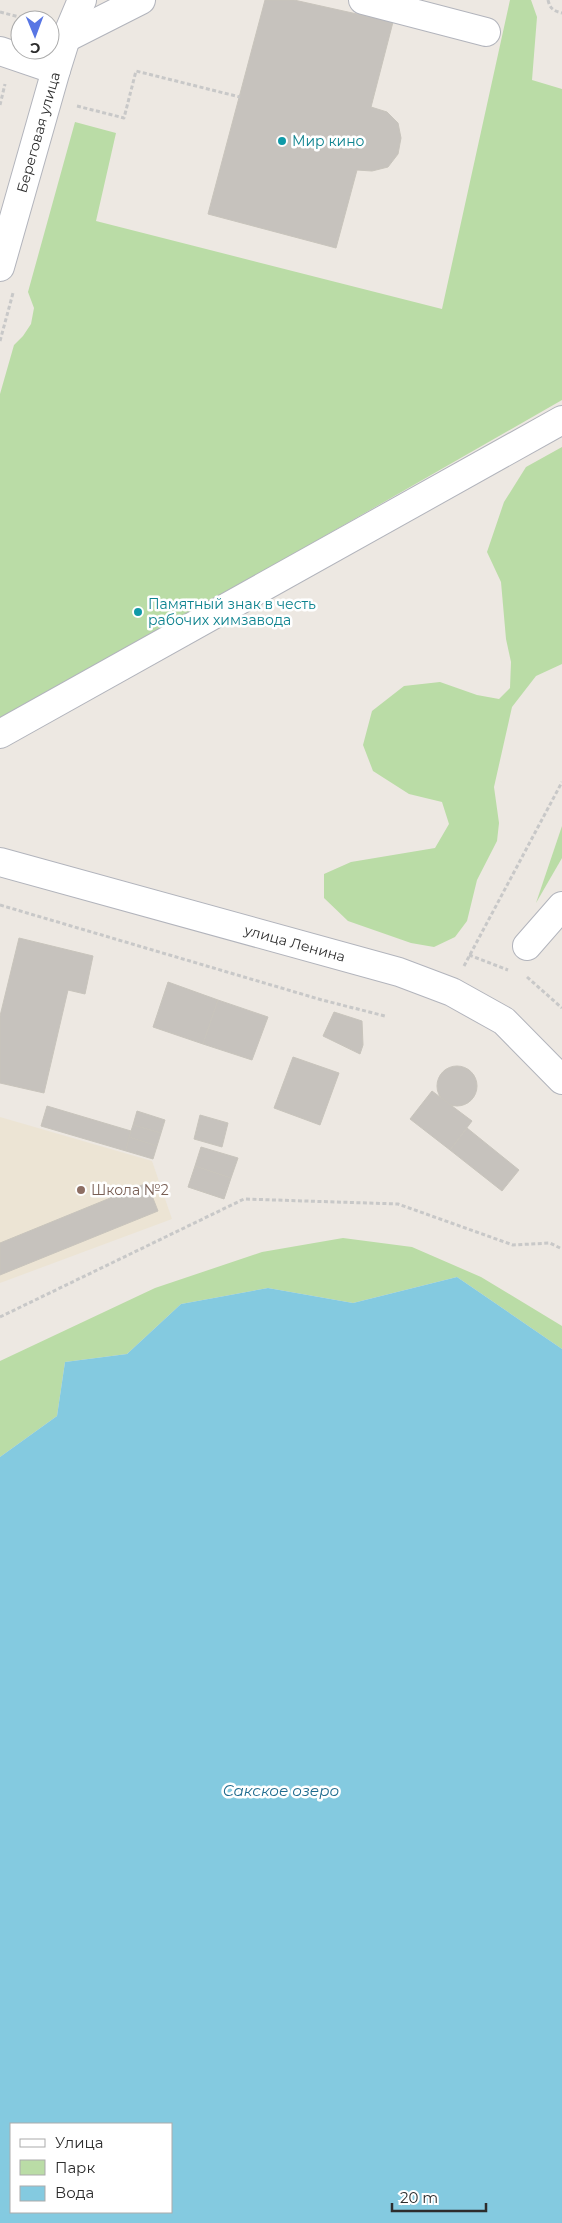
<svg xmlns="http://www.w3.org/2000/svg" width="562" height="2223" viewBox="0 0 562 2223" font-family="Montserrat,sans-serif">
<style>
.education{fill:#ece4d4}
.green{fill:#badca6}
.water{fill:#84cae0;fill-rule:evenodd}
.building{fill:#c6c2bd;stroke:#c8c4bc}
.lines{fill:none;stroke-linecap:round;stroke-linejoin:round}
.minor-casing{stroke:#b2b4bc;stroke-width:30}
.path{stroke:#c8c8c8;stroke-width:3;stroke-dasharray:4 2.5;stroke-linecap:butt}
.minor{stroke:#fff;stroke-width:28}
.culture-dot{fill:#0f9aa8;stroke:#fff;stroke-width:2}
.education-dot{fill:#8d6e63;stroke:#fff;stroke-width:2}
.labels{text-anchor:middle;stroke-width:5;stroke-linejoin:round;paint-order:stroke}
.street-label{font-size:14px;fill:#2d2d2d;stroke:#fff}
.culture-label{font-size:14px;fill:#0d838f;stroke:#fff;text-anchor:start}
.education-label{font-size:14px;fill:#785e54;stroke:#fff;text-anchor:start}
.water-label{font-size:15px;font-style:italic;fill:#206c8f;stroke:#fff}
</style>
<rect width="100%" height="100%" fill="#ede8e2"/>
<path class="education" d="M0,1117L152,1161L172,1219L0,1283Z"/>
<g class="green">
<path d="M510,0H531L537,17L532,80L562,89V400L0,722V394L14,345L23,336L31,324L34,308L28,292L75,122L116,133L96,221L442,309Z"/>
<path d="M562,447V664L536,676L512,707L494,787L499,823L497,841L477,880L467,921L455,937L434,947L411,943L348,921L324,898V874L351,862L435,848L449,824L442,802L409,794L373,771L363,745L372,711L404,686L440,682L477,695L499,699L510,688L511,662L506,639L501,582L487,552L504,502L526,467Z"/>
<path d="M562,826V858L536,903Z"/>
<path d="M343,1238L412,1247L481,1277L562,1326V1349L457,1277L353,1303L268,1288L181,1304L127,1354L65,1362L57,1416L0,1457V1361L155,1288L262,1252Z"/>
</g>
<path class="water" d="M457,1277L562,1349V2223H0V1457L57,1416L65,1362L127,1354L181,1304L268,1288L353,1303ZM11,2124H171V2212H11Z"/>
<g class="building">
<path d="M265,0H294L393,22L371,107L387,112L398,123L401,138L398,154L388,167L372,171L357,170L336,248L208,214Z"/>
<path d="M19,938L93,956L85,994L68,990L44,1093L0,1083V1016Z"/>
<path d="M168,982L218,1000L203,1044L153,1027Z"/>
<path d="M218,1000L268,1017L252,1060L203,1044Z"/>
<path d="M334,1012L362,1021L363,1045L360,1054L323,1036Z"/>
<path d="M293,1057L339,1073L320,1125L274,1108Z"/>
<circle cx="457" cy="1086" r="20"/>
<path d="M432,1091L472,1121L450,1150L410,1119Z"/>
<path d="M47,1106L131,1131L126,1151L41,1126Z"/>
<path d="M137,1111L165,1120L161,1133L133,1125Z"/>
<path d="M200,1115L228,1123L222,1147L194,1139Z"/>
<path d="M133,1125L161,1133L157,1146L129,1137Z"/>
<path d="M467,1128L519,1170L502,1191L450,1150Z"/>
<path d="M129,1137L157,1146L153,1159L126,1151Z"/>
<path d="M201,1147L238,1158L231,1178L195,1166Z"/>
<path d="M195,1166L231,1178L224,1199L188,1187Z"/>
<path d="M147,1183L158,1211L0,1275V1243Z"/>
</g>
<g class="lines">
<g class="minor-casing">
<g id="minor">
<path d="M363,0L486,32"/>
<path d="M66,38L141,0"/>
<path d="M0,51L56,70"/>
<path id="s1" d="M0,267L56,70L66,38L82,0"/>
<path d="M0,734L562,420"/>
<path id="s2" d="M0,862L399,972L452,992L504,1021L562,1080"/>
<path d="M527,946L562,906"/>
</g>
</g>
<g class="path">
<path d="M548,0C550,9 554,11 562,13"/>
<path d="M0,12L31,20"/>
<path d="M0,105L5,84"/>
<path d="M77,106L124,118L136,71L240,97"/>
<path d="M0,341L13,293"/>
<path d="M0,905L322,1000L385,1016"/>
<path d="M469,955L508,970"/>
<path d="M464,966L562,782"/>
<path d="M527,977L562,1008"/>
<path d="M0,1317L244,1199L398,1204L513,1245L550,1243L562,1249"/>
</g>
<use href="#minor" class="minor"/>
</g>
<g class="culture-dot">
<circle cx="282" cy="141" r="5"/>
<circle cx="138" cy="612" r="5"/>
</g>
<circle class="education-dot" cx="81" cy="1190" r="5"/>
<g class="labels">
<g class="street-label">
<text dy="5" stroke="none"><textPath href="#s1" startOffset="140">Береговая улица</textPath></text>
<text dy="5" stroke="none"><textPath href="#s2" startOffset="306">улица Ленина</textPath></text>
</g>
<g class="culture-label">
<text x="292" y="146">Мир кино</text>
<text x="148" y="609">Памятный знак в честь<tspan x="148" dy="16">рабочих химзавода</tspan></text>
</g>
<g class="education-label">
<text x="91" y="1195">Школа №2</text>
</g>
<g class="water-label">
<text x="281" y="1796">Сакское озеро</text>
</g>
</g>
<rect x="10" y="2123" width="162" height="90" fill="#ffffff" stroke="#ababab"/>
<rect x="20" y="2139" width="25" height="8" fill="#ffffff" stroke="#ababab"/>
<text x="55" y="2148" font-size="15" fill="#2d2d2d">Улица</text>
<rect x="20" y="2160" width="25" height="15" fill="#badca6" stroke="#ababab"/>
<text x="55" y="2173" font-size="15" fill="#2d2d2d">Парк</text>
<rect x="20" y="2186" width="25" height="15" fill="#84cae0" stroke="#ababab"/>
<text x="55" y="2198" font-size="15" fill="#2d2d2d">Вода</text>
<g transform="translate(35 35) rotate(179)"><circle r="24" fill="#ffffff" stroke="#ababab"/>
<path d="M0-4L9 19L0 12L-9 19Z" fill="#5876e4"/>
<text y="-8" font-size="14" font-weight="bold" text-anchor="middle" fill="#2d2d2d">С</text>
</g>
<path d="M392 2203v8h94v-8" fill="none" stroke="#2d2d2d" stroke-width="2.5"/>
<text x="400" y="2203" font-size="15" fill="#2d2d2d" stroke="#ffffff" stroke-width="4" paint-order="stroke">20 m</text>
</svg>
